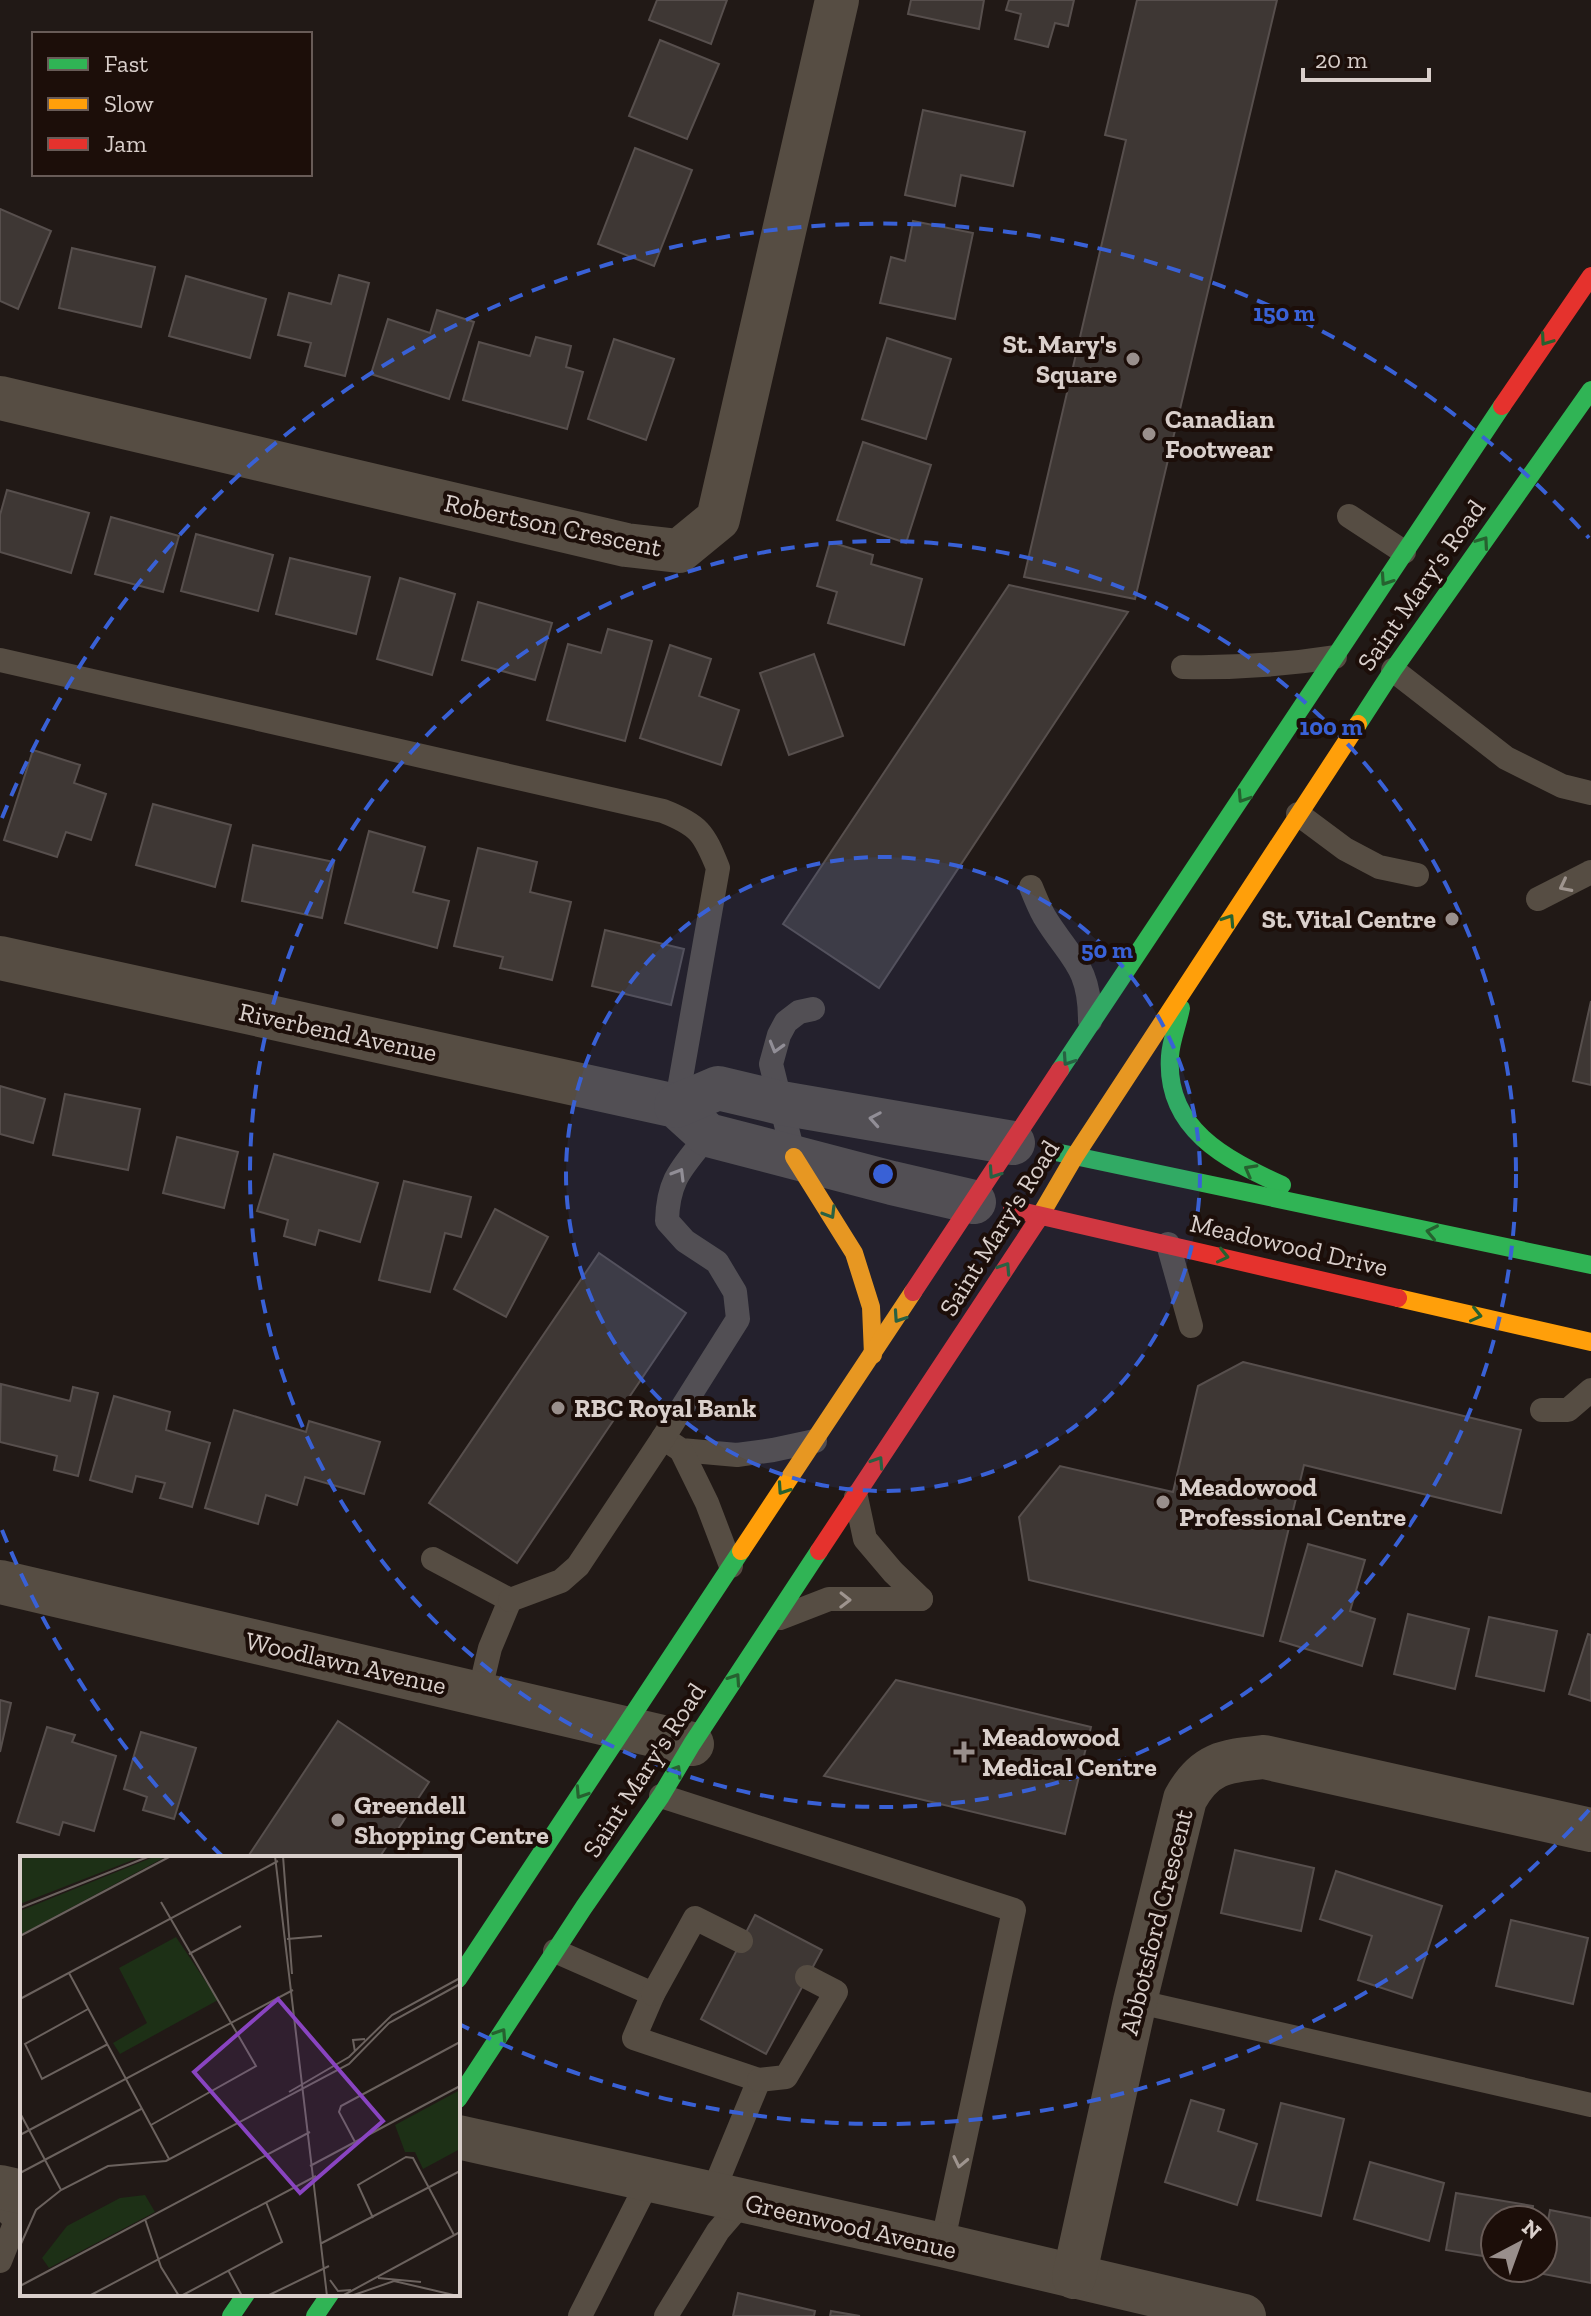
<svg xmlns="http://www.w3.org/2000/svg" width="1591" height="2316" viewBox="0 0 1591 2316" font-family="'Zilla Slab',serif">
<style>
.building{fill:#3e3734;stroke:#574f4d;stroke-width:2}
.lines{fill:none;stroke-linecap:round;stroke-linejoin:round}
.lane{stroke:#564d43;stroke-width:24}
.street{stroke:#564d43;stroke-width:44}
.fast{stroke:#30b455;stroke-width:18}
.slow{stroke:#ff9f0a;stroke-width:18}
.jam{stroke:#e5322d;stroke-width:18}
.oneway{stroke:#26612f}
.oneway2{stroke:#9e948e}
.ring{fill:none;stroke:#3961d6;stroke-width:4;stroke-dasharray:14 10}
.poi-dot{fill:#998f8c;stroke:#1c0e09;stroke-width:3}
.labels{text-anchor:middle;stroke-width:8;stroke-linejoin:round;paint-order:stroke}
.poi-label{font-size:26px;font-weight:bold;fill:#d9cfcb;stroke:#1c0e09;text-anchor:start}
.street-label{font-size:26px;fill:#d9cfcb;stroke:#1c0e09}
.inset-road{fill:none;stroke:#6b625e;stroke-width:2}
.view{fill:#8944c1;fill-opacity:0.15;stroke:#8944c1;stroke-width:4}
.inset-edge{fill:none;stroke:#d9cfcb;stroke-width:4}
.centre{fill:#3961d6;stroke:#1c0e09;stroke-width:4}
.ring-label{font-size:24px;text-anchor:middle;font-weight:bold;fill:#3961d6;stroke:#1c0e09;stroke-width:8;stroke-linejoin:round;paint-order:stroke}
</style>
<rect width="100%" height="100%" fill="#211916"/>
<g class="building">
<path d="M657,0H727L711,44L649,20Z"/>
<path d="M911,0H984L979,29L908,14Z"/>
<path d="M1009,0H1074L1068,26L1055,23L1048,47L1015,39L1021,14L1006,10Z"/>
<path d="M1137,0H1277L1135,599L1024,577L1126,140L1105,135Z"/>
<path d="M660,40L719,64L687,139L629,116Z"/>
<path d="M923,110L1025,132L1013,186L961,175L955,206L905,195Z"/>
<path d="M635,148L692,170L654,266L598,244Z"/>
<path d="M0,209L51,231L18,309L0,301Z"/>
<path d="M913,221L973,233L955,319L880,303L891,257L905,261Z"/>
<path d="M72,248L155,267L141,327L59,308Z"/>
<path d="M339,275L369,283L345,376L305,366L311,343L278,335L289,293L331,304Z"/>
<path d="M186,276L266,299L250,358L169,336Z"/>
<path d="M437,310L474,322L449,399L371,374L388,319L430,333Z"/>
<path d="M536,337L571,346L566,367L583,372L567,429L463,400L479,342L530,356Z"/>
<path d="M887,338L951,359L926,439L862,419Z"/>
<path d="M614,339L674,359L646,440L588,419Z"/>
<path d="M863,442L931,465L906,543L837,520Z"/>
<path d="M7,490L89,513L71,573L0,552V515Z"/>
<path d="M111,517L179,536L163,592L95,574Z"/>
<path d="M196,534L273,555L258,611L181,591Z"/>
<path d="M830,542L873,555L871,564L922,579L904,645L828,623L837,592L817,586Z"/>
<path d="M290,558L370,577L356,634L276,614Z"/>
<path d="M400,578L455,594L432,675L377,659Z"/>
<path d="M1009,585L1128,612L879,988L783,924Z"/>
<path d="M478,602L552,623L535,680L462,660Z"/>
<path d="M608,629L652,641L625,741L547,720L568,644L601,653Z"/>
<path d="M670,645L711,659L699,696L739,710L721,765L640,738Z"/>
<path d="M814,654L843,736L789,755L760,673Z"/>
<path d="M33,750L80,765L74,783L106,794L91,840L66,832L57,857L4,840Z"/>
<path d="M153,804L231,825L215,887L136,865Z"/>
<path d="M369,831L425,847L413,892L449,901L437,948L345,923Z"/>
<path d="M253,845L334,862L322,918L242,901Z"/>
<path d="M478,848L537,862L530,892L571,902L552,980L500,968L503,957L454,946Z"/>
<path d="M605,930L684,949L671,1005L592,986Z"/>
<path d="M1591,1001V1085L1573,1081Z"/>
<path d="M0,1086L45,1099L33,1143L0,1134Z"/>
<path d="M65,1094L140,1109L128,1170L53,1155Z"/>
<path d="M177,1137L238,1152L224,1208L163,1193Z"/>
<path d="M274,1154L378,1183L360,1242L319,1230L315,1245L284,1236L288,1220L257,1211Z"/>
<path d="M404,1181L471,1197L461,1237L445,1233L430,1292L379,1280Z"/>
<path d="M495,1209L548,1237L506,1317L454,1289Z"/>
<path d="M599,1253L686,1313L517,1563L429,1503Z"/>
<path d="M1243,1362L1521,1430L1501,1513L1304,1465L1263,1636L1029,1580L1019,1517L1060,1466L1173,1492L1198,1386Z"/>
<path d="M1,1384L70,1401L73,1387L98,1393L78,1476L54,1470L57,1456L0,1442Z"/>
<path d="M114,1396L170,1412L166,1430L210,1443L192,1507L160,1498L165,1483L136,1476L132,1492L90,1480Z"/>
<path d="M234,1410L306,1432L309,1421L380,1442L364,1494L305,1477L297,1505L266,1495L258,1524L205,1508Z"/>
<path d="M1308,1544L1365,1560L1350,1611L1375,1619L1362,1666L1280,1641Z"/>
<path d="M1408,1614L1469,1629L1455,1689L1394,1674Z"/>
<path d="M1489,1617L1557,1631L1544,1691L1476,1676Z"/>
<path d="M1588,1634L1591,1635V1701L1569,1694Z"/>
<path d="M896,1680L1091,1727L1065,1834L824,1776Z"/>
<path d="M0,1700L11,1703L0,1752Z"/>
<path d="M338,1721L429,1782L379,1858H247Z"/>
<path d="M47,1727L75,1735L72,1742L116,1756L94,1831L63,1822L59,1835L17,1822Z"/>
<path d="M141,1732L196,1748L174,1819L143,1810L147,1797L124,1789Z"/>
<path d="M1235,1850L1314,1868L1301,1931L1221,1913Z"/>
<path d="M1336,1871L1442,1906L1412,1998L1358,1980L1372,1936L1320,1919Z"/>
<path d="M755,1915L822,1950L766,2054L701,2019Z"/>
<path d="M1511,1920L1588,1938L1573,2004L1496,1986Z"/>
<path d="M1191,2100L1224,2110L1218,2131L1257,2144L1237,2205L1165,2182Z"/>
<path d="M1281,2103L1344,2119L1321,2216L1257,2200Z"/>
<path d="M1370,2162L1444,2183L1429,2241L1354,2219Z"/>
<path d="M1456,2193L1533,2206L1531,2220H1495V2258L1446,2250Z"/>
<path d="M1550,2210L1591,2218V2283L1538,2273L1539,2268H1543V2247Z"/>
<path d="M738,2293L815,2311L814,2316H733Z"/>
<path d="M831,2311L860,2316H830Z"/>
</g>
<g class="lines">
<g class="lane">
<path d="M1349,516L1404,552"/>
<path d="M0,660L663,811C699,825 704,833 718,868L676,1106"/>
<path d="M1183,667C1235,668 1284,665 1335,657"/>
<path d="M1393,670L1506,758L1562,786L1591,793"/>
<path d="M1298,814L1345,849L1379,867L1417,875"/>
<path d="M1031,887C1035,897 1039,907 1044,916C1070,959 1090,965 1090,1021"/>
<path d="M1538,899L1591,872"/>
<path d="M794,1157L771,1064L779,1035L786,1022L799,1012L813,1009"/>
<path d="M1168,1244L1191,1326"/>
<path d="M1542,1410H1568L1591,1390"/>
<path d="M663,1438L681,1450L737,1455L773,1450L815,1441"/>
<path d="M681,1450L707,1503L731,1566"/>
<path d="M856,1497L865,1539L893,1572L921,1599"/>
<path d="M433,1559L510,1600L490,1648L479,1694"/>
<path d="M510,1600L561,1581L578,1566L663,1438L738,1319L735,1292L717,1262L685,1241L667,1221C668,1178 683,1167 708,1135"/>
<path d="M780,1618L829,1599H921"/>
<path d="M661,1796L1014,1910L942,2245"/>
<path d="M555,1951L653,1994L634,2038L759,2080L712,2194"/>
<path d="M653,1994L695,1918L741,1941"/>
<path d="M1135,2001L1591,2105"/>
<path d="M759,2080L786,2077L836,1992L807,1977"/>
<path d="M0,2205L16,2221L0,2261"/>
<path d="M580,2316L649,2180"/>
<path d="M666,2316L718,2231L743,2202"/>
</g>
<g class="street">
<path d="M0,398L626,545L679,551L718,519L837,0"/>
<path d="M0,958L676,1106L708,1135L892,1183L974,1202"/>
<path d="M676,1106L718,1088L781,1103L1013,1143"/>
<path d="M0,1582L692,1744"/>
<path d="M458,2137L942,2245L1244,2316"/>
<path d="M0,2187L22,2192"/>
<path d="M1074,2277L1135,2001L1185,1799C1205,1762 1226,1761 1264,1757L1591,1830"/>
</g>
<g class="fast">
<path d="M1358,724L1393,670L1591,390"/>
<path d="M1181,1008C1178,1024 1171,1040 1170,1056C1165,1129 1225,1159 1282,1185"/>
<path d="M1060,1070L1502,406"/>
<path d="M1051,1151L1591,1265"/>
<path d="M458,1979L741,1551"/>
<path d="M458,2099L584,1907L661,1796L692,1744L819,1551"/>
<path d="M231,2316L246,2294"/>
<path d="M315,2316L330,2294"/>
</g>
<g class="slow">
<path d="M794,1157L854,1253L871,1307L873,1355"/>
<path d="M1037,1221L1075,1156L1358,724"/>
<path d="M1398,1298L1591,1342"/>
<path d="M741,1551L913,1292"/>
</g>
<g class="jam">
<path d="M1502,406L1591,276"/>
<path d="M1012,1209L1398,1298"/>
<path d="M913,1292L1060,1070"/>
<path d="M819,1551L1037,1221"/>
</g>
</g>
<defs><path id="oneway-chevron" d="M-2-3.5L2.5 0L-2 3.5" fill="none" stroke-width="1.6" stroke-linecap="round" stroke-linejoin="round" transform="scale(2)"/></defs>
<g class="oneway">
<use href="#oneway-chevron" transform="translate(1546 340) rotate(125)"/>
<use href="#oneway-chevron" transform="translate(1483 542) rotate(-55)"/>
<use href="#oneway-chevron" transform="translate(1386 580) rotate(124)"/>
<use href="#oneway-chevron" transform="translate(1243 797) rotate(123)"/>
<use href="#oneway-chevron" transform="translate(1229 920) rotate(-57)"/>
<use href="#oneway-chevron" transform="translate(1068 1060) rotate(124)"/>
<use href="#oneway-chevron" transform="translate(1250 1170) rotate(-151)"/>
<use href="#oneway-chevron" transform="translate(994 1173) rotate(124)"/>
<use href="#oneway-chevron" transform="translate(830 1213) rotate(59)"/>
<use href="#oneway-chevron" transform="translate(1432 1232) rotate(-168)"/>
<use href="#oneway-chevron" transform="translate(1223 1256) rotate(13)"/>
<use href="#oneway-chevron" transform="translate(1005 1268) rotate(-57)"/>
<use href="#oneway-chevron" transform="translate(1476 1315) rotate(13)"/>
<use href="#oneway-chevron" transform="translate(899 1317) rotate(124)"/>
<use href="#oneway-chevron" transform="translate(878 1462) rotate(-57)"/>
<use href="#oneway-chevron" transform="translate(783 1489) rotate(124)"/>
<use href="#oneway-chevron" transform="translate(735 1679) rotate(-56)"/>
<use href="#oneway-chevron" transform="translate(676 1771) rotate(-59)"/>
<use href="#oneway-chevron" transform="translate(581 1793) rotate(123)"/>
<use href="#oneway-chevron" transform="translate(501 2034) rotate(-57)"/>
</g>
<g class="oneway2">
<use href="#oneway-chevron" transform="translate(1565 886) rotate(153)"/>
<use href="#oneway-chevron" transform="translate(776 1047) rotate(106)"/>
<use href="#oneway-chevron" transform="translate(875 1119) rotate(-170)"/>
<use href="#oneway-chevron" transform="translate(679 1174) rotate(-59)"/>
<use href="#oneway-chevron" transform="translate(845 1600) rotate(1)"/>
<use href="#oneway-chevron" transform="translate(960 2162) rotate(102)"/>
</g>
<circle cx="883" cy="1174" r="317" fill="#3961d6" fill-opacity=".12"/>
<g class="ring">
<circle cx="883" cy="1174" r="317"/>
<circle cx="883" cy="1174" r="633"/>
<path d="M1589 1810A950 950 0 0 1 459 2024M223 1857A950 950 0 0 1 2 1530M2 818A950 950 0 0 1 1589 538"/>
</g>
<g class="poi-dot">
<circle cx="1133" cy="359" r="8"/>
<circle cx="1149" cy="434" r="8"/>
<circle cx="1452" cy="919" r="8"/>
<circle cx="558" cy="1408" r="8"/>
<circle cx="1163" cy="1502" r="8"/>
<path d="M960 1740h8v8h8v8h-8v8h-8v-8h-8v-8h8z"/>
<circle cx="338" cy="1820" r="8"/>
</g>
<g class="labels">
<g class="poi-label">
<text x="1117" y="353" text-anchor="end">St. Mary's<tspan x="1117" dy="30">Square</tspan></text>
<text x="1165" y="428">Canadian<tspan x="1165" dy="30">Footwear</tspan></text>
<text x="1436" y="928" text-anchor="end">St. Vital Centre</text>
<text x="574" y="1417">RBC Royal Bank</text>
<text x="1179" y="1496">Meadowood<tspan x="1179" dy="30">Professional Centre</tspan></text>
<text x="982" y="1746">Meadowood<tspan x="982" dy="30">Medical Centre</tspan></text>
<text x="354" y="1814">Greendell<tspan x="354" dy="30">Shopping Centre</tspan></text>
</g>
<g class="street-label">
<text transform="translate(553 525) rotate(12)" y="9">Robertson Crescent</text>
<text transform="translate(1421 585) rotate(-55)" y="9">Saint Mary's Road</text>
<text transform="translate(338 1032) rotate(12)" y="9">Riverbend Avenue</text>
<text transform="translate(999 1228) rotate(-58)" y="9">Saint Mary's Road</text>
<text transform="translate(1289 1245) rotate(13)" y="9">Meadowood Drive</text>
<text transform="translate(346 1663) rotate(13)" y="9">Woodlawn Avenue</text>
<text transform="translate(644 1770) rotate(-57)" y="9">Saint Mary's Road</text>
<text transform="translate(1156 1922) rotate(-76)" y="9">Abbotsford Crescent</text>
<text transform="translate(851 2226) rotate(13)" y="9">Greenwood Avenue</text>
</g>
</g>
<g transform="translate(20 1856)">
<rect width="440" height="440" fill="#211916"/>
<path d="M0,0H123L0,48ZM136,0H147L0,79V55ZM156,81L198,144L100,198L93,187L127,167L99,112ZM440,234V293L403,313L395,296H385L375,269ZM125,339L135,356L29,412L22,402L47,370L100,342Z" fill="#1d3016"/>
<path class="inset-road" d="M255,0L307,440M263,0L272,118M0,52L130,0M0,80L151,0M267,83L302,80M169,98L221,70M49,117L149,303M0,143L258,5M68,153L5,188L22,223L88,188M335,196L333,184L345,183M269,236L329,201L372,159L440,122M0,257L41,334M131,269L236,210L141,46M0,279L273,134M335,286L319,256L321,250L440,186M290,310L440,230M0,317L121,253M409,332L434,379M353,362L338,329L386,301L393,302L409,332M125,363L141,411L159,440M300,388L440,315M0,390L16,354L41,334L88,310L146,305L329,208L369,167L440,128M208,414L222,440M358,422L401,426M310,424L318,435L331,434M0,430L290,276M69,440L296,320M161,440L262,386L246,346M247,440L309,410M322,440L440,376M331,440L374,425L438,440"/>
<path class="view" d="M258,143L363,265L280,337L174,216Z"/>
<rect width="440" height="440" class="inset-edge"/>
</g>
<circle cx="883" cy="1174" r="12" class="centre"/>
<g class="ring-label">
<text x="1284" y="321">150 m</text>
<text x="1331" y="735">100 m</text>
<text x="1107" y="958">50 m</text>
</g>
<rect x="32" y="32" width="280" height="144" fill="#1c0e09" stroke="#685b57" stroke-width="2"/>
<rect x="48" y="58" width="40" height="12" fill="#30b455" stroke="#685b57" stroke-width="2"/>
<text x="104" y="72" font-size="24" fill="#d9cfcb">Fast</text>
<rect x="48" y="98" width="40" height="12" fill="#ff9f0a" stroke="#685b57" stroke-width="2"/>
<text x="104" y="112" font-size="24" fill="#d9cfcb">Slow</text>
<rect x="48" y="138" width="40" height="12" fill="#e5322d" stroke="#685b57" stroke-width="2"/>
<text x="104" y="152" font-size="24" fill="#d9cfcb">Jam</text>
<g transform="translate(1519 2244) rotate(41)"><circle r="38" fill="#1c0e09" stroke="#685b57" stroke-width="2"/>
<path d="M0-6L14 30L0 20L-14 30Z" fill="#998f8c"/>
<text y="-12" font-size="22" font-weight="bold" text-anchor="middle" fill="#d9cfcb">N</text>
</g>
<path d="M1303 68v12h126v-12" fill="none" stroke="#d9cfcb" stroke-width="4"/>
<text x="1315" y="68" font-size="24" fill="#d9cfcb" stroke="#1c0e09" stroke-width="6" paint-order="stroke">20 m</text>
</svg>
